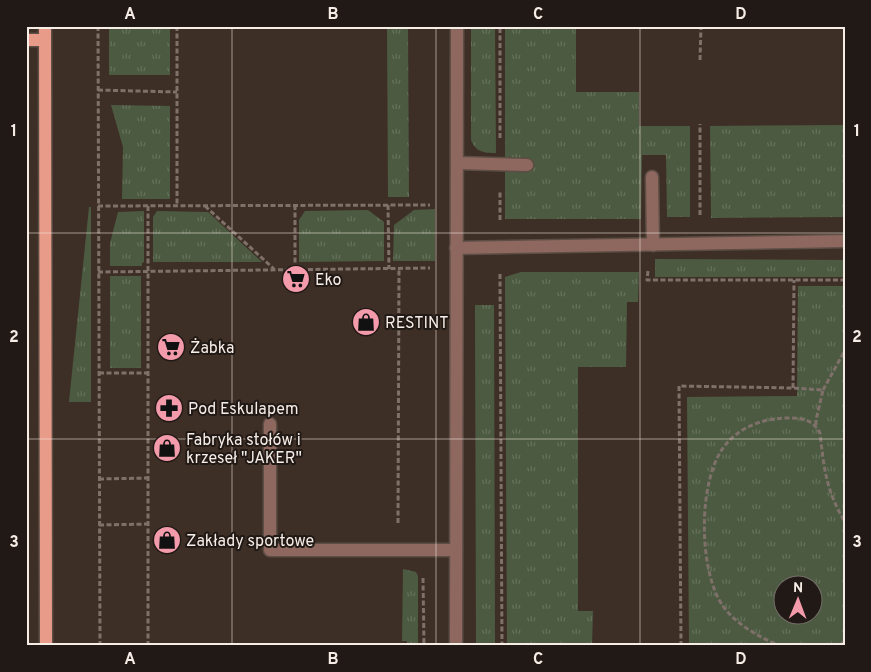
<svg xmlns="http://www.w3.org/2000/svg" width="871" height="672" viewBox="0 0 871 672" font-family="Overpass,sans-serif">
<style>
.grass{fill:url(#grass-tufts);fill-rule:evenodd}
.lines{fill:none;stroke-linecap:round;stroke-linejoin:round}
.minor-casing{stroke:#5c4d45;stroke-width:15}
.major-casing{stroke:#5c4d45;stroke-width:15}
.path{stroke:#7f716a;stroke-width:3;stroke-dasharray:5 2.5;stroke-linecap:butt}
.minor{stroke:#8e685f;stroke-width:12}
.major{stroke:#e89b89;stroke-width:12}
.grid{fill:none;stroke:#f7ede7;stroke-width:1;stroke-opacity:0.55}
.labels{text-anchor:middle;stroke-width:4;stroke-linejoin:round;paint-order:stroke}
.poi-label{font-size:16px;fill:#f7ede7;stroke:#201915;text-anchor:start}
.neatline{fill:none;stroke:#f7ede7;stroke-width:2}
.grid-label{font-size:16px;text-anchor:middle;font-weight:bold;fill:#f7ede7}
</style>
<defs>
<pattern id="grass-tufts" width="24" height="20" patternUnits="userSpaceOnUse" patternTransform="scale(1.25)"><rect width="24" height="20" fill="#4b5a41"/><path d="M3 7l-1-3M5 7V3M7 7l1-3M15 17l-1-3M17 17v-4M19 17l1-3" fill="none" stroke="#66725c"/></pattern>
</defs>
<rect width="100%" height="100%" fill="#3e2f26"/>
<g class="grass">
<rect x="109" y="26" width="61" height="49"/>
<path d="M387,26H408L409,197H388Z"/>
<path d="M471,26H495L496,153C483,153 476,152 471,140Z"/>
<path d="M505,26H576V92H639V126H690V217H667L666,155H642L641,219H505Z"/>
<path d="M111,105L170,106V199H122L123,147Z"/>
<path d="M845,125V217L711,218L710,126Z"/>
<path d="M89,207H91V402H69Z"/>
<path d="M435,209V261H393L394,225L414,210Z"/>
<path d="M368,210L384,222V261L299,262V220L305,211Z"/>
<path d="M144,211V262L142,263V266H110V243L118,212Z"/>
<path d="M157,211L208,212L262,262H153V217Z"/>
<path d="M655,259L845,260V277H655Z"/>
<path d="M521,272H639L638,302H627L626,367H578V611H593L592,646H507L505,277Z"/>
<rect x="110" y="276" width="31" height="92"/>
<path d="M798,286H845V646H689L687,397L797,396ZM784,584H814V614H784Z"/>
<path d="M475,305H494L495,646H476Z"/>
<path d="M403,569L416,572L418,576V646H407V641H402Z"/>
</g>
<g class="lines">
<g class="minor-casing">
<g id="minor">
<path d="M457,163L527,165"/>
<path d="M652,177L653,245"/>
<path d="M456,248L845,241"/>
<path d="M270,424V550H456"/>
<path d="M456,646L457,26"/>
</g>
</g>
<g class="major-casing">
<g id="major">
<path d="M45,26L46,646"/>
<path d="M26,40H45"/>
</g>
</g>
<g class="path">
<path d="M98,26L100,646"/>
<path d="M177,26V206"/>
<path d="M700,60L701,26"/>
<path d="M98,90L177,92"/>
<path d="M500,138V26"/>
<path d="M295,205V270"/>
<path d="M388,205L389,269"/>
<path d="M98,206L430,205"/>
<path d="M148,206V646"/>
<path d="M205,206L274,269"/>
<path d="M700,215V124"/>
<path d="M500,220V191"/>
<path d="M648,271L647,280H845"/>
<path d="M98,272L430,268"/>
<path d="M500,274L502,646"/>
<path d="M99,373H148"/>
<path d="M793,388L794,280"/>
<path d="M823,390L845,350"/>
<path d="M99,479L148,478"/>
<path d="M398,523L399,268"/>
<path d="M99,525L148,524"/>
<path d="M423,578L424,646"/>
<path d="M681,646L679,386L793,388L823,390L816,420V426"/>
<path d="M782,646C763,640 734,623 723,606C698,571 697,476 727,443C743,425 766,418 789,418C803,418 813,420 820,433C824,468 826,491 845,522"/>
<path d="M834,646L845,642"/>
</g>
<use href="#minor" class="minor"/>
<use href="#major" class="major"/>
</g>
<path class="grid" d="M232,26V646M436,26V646M640,26V646M26,233H845M26,439H845"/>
<defs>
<g id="supermarket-disc" transform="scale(1.4375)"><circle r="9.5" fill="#f39aab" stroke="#201915"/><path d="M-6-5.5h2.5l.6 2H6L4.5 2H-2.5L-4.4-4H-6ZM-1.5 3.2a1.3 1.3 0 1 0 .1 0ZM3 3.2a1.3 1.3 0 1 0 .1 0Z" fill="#111"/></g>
<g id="shop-disc" transform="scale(1.4375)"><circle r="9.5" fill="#f39aab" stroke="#201915"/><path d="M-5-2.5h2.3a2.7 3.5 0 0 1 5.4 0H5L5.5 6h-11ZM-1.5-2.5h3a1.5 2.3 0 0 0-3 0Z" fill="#111"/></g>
<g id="pharmacy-disc" transform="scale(1.4375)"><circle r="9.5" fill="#f39aab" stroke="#201915"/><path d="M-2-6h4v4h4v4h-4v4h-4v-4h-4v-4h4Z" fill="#111"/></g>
</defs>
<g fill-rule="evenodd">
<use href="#supermarket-disc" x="296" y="279"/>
<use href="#shop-disc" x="366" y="322"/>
<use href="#supermarket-disc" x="171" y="347"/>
<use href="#pharmacy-disc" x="169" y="408"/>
<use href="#shop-disc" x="167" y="448"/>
<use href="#shop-disc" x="167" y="540"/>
</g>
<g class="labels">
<g class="poi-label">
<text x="315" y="285">Eko</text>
<text x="385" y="328">RESTINT</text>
<text x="190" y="353">Żabka</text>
<text x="188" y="414">Pod Eskulapem</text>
<text x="186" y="445">Fabryka stołów i<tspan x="186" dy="18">krzeseł "JAKER"</tspan></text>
<text x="186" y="546">Zakłady sportowe</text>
</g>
</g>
<rect width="871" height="672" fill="none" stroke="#201915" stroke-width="55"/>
<g transform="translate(798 600) rotate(1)"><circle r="24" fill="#201915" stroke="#766e69"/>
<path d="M0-4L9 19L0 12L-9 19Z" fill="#f39aab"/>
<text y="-8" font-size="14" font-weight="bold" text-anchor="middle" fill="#f7ede7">N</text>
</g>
<rect x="28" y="28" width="816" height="616" class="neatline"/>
<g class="grid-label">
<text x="130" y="19">A</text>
<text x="333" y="19">B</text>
<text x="538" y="19">C</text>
<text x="741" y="19">D</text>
<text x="14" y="136">1</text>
<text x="857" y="136">1</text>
<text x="14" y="342">2</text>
<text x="857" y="342">2</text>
<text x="14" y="547">3</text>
<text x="857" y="547">3</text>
<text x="130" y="664">A</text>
<text x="333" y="664">B</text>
<text x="538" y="664">C</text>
<text x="741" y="664">D</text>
</g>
</svg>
